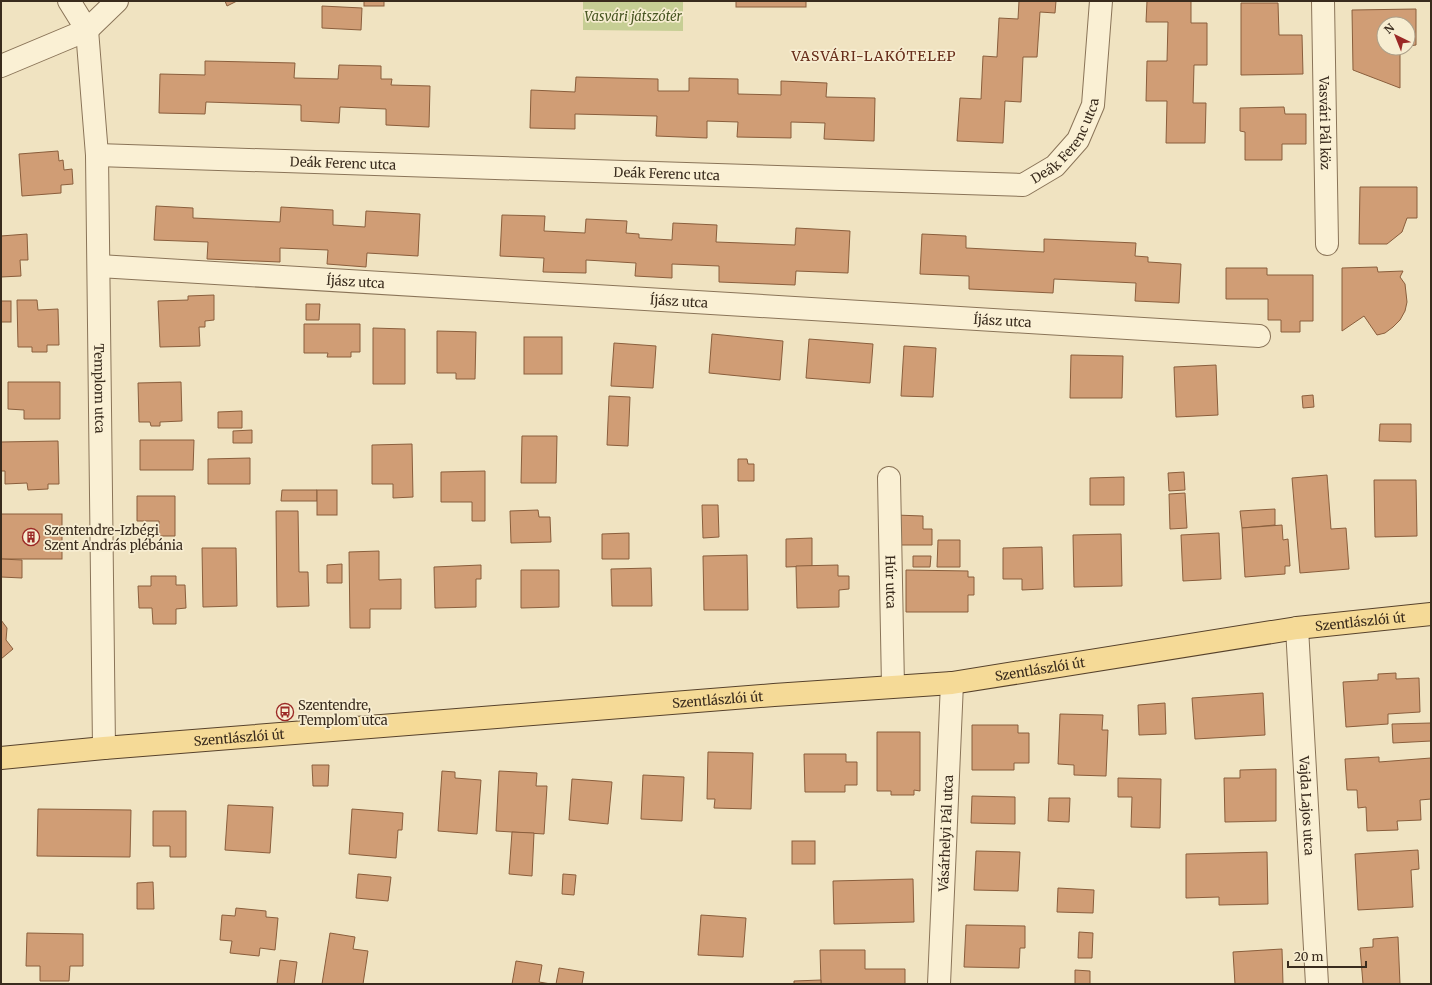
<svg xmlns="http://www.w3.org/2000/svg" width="1432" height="985" viewBox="0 0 1432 985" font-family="Merriweather,serif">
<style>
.green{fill:#c6ce94}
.building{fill:#d09d75;stroke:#8a5e3c}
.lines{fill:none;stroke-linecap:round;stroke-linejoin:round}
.minor-casing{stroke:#8a7458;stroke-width:24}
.major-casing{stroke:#57422c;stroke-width:24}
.minor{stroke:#faf0d4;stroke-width:22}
.major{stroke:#f5da97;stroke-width:22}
.labels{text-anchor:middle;stroke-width:3.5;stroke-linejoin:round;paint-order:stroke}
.park-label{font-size:13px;font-style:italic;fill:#485622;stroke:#f7edd1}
.street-label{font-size:13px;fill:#392b1d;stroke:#f7edd1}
.poi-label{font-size:13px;fill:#392b1d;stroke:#f7edd1;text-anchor:start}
.neighbourhood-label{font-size:14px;letter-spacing:1px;fill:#672d1a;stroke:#f7edd1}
</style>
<rect width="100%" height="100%" fill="#f0e3c1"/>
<path class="green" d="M583,1H683V31L583,30Z"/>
<g class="building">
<path d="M225,1H237L227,6Z"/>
<rect x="364" y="1" width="20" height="5"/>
<rect x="736" y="1" width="70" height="6"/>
<path d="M1019,1H1056L1055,13L1040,12L1037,57H1023L1021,102L1005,101L1003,143L957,141L960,98L981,99L983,56L997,57L999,18L1018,19Z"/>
<path d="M1147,1H1191V23H1207V65H1194L1193,103H1206L1205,143H1166L1167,101H1146L1147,61H1167L1168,22H1146Z"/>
<path d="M1241,3H1278L1279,35H1302L1303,74L1241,75Z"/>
<path d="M322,6L362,8L361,30L322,28Z"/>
<path d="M1416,9V45L1408,46V24H1384V48H1400V88L1353,70L1352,10Z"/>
<path d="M205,61L295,63L294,78L338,79L339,65L381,66V79H392L391,85L430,86L429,127L386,125V109L340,107L339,123L301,121V105L206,102L205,114L159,113L160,74L205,75Z"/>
<path d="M576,77L658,79V91H689V78L738,79V94L781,95V81L827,83L826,97L875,98L874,141L824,139L825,123L791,122V138L737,137L738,122L707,121V138L656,136L657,116L575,114V129L530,128L531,90L575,92Z"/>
<path d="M1284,107L1285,114H1306V144H1282V160H1245V132L1240,131V108Z"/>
<path d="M58,151L59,161L63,160L64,170L72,169L73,184L61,185V193L22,196L19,154Z"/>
<path d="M1360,187H1417V218H1407L1402,232L1387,244H1359Z"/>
<path d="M156,206L193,208V218L280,222L281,207L333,210V225L365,227L366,211L420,214L418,256L367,253L366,267L327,264L328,250L280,248V262L207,259L208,242L154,240Z"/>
<path d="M502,215L545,216L544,231L585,233L586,219L627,221L626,233L639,234V238L672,240L673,223L717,225L716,242L795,245L796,228L850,231L848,273L796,271L795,285L719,282V266L672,264V278L635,276L636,263L586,260V273L543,272L544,258L500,256Z"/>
<path d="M27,234L28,260H20L21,276L1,277V236Z"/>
<path d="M922,234L966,236V248L1044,252V239L1136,243L1135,256L1148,257V262L1181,264L1179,303L1135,301L1136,283L1054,279L1053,293L969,289V276L920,274Z"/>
<path d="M1377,267L1378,272L1403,271L1400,277L1405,284L1407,302L1405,311L1400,320L1393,327L1385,333L1377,335L1364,316L1342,331V268Z"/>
<path d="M1226,268H1267V275H1313V321H1300V332H1281V320H1268V299H1226Z"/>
<path d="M214,295V320L205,321V327H199L200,346L160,347L158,301L188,300V296Z"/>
<path d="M17,300H37L38,310L58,309L59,345H47V352H32V347H18Z"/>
<rect x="1" y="301" width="10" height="21"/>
<path d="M306,304H320L319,320H306Z"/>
<path d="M304,324H360V352H351V357H327L328,353H304Z"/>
<path d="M373,328L405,329V384H373Z"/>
<path d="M437,331L476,332L475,379H456V373H437Z"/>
<path d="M712,334L783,341L780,380L709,373Z"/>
<rect x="524" y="337" width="38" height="37"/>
<path d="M809,339L873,344L870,383L806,378Z"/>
<path d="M614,343L656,346L653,388L611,386Z"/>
<path d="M904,346L936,348L933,397L901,396Z"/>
<path d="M1071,355L1123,356L1122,398H1070Z"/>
<path d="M1216,365L1218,415L1176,417L1174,367Z"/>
<path d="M8,382H60V419H24V410L8,409Z"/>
<path d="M181,382L182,421L160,422V426H151L150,422H139L138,383Z"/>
<path d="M1313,395L1314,407L1303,408L1302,396Z"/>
<path d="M609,396L630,397L628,446L607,445Z"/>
<path d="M242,411V428H218V412Z"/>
<path d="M1380,424H1411V442L1379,441Z"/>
<path d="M252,430V443H233V431Z"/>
<path d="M522,436H557L556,483H521Z"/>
<path d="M140,440H194L193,470H140Z"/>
<path d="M58,441L59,484H48V489L28,490L27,483L5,484V471H1V442Z"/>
<path d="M412,444L413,497L393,498V484H372V445Z"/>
<path d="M250,458V484H208V459Z"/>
<path d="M738,459H747L748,464H754V481H738Z"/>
<path d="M485,471V521H472V502H441V472Z"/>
<path d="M1184,472L1185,490L1169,491L1168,473Z"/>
<path d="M1327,475L1331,529L1346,528L1349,569L1300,573L1292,478Z"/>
<path d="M1124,477V505H1090V478Z"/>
<path d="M1374,480H1416L1417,536L1375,537Z"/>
<path d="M282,490H317V501H281Z"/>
<rect x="317" y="490" width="20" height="25"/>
<path d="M1185,493L1187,528L1170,529L1169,494Z"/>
<path d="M137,496H175V536H159V521H137Z"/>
<path d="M702,505H718L719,537L703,538Z"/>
<path d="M1275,509V525L1242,528L1240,511Z"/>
<path d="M538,510L539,517H550L551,542L511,543L510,511Z"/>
<path d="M276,511H298L299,572H308L309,606L277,607Z"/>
<rect x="1" y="514" width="61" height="45"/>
<path d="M895,515L923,516V529H932V545H895Z"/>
<path d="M1282,525L1283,540L1288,539L1290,566H1285V574L1245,577L1242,528Z"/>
<path d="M629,533V559H602V534Z"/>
<path d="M1219,533L1221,579L1183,581L1181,535Z"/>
<path d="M1121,534L1122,586L1074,587L1073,535Z"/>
<path d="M812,538V566L786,567V539Z"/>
<path d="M938,540H960V567H937Z"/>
<path d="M1042,547L1043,589L1022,590V579H1003V548Z"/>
<path d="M202,548H236L237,606L203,607Z"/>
<path d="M379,551V580L401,579V609H370V628H350L349,552Z"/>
<path d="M747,555L748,610H704L703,556Z"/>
<path d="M913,556H931L930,567H913Z"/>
<path d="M1,559L22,560V578L1,577Z"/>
<path d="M342,564V583H327V565Z"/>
<path d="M481,565V579H476V607L435,608L434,567Z"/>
<path d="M838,565V576H849V589L839,590V607L797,608L796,566Z"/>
<path d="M651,568L652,606H612L611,569Z"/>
<path d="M521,570H559V607L521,608Z"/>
<path d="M906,570L968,571V577H974V595H968V612H906Z"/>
<path d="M151,576H176V585H185L186,608L176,609V624H153L152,608H139L138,586H151Z"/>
<path d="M1,620L7,628L6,640L13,649L1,659Z"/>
<path d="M1396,673V679L1419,678L1420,712L1388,714V724L1346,727L1343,682L1378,680V674Z"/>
<path d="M1263,693L1265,735L1195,739L1192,698Z"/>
<path d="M1165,703L1166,734L1139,735L1138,705Z"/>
<path d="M1060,714L1103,715L1102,730H1108L1106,776L1074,775V765L1058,764Z"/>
<path d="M1431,723V741L1393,743L1392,724Z"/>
<path d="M972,725H1018V733H1029V763H1014V770H972Z"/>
<path d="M877,732H920V791L914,790V795H891V791H877Z"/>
<path d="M708,752L753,753L751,809L714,808L715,799H707Z"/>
<path d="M804,754H846V762H857V785H845V792H805Z"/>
<path d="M1379,757V762L1431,758V799L1420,800L1421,820L1397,821L1398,830L1367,831L1366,807L1358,808L1357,790H1347L1345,759Z"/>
<path d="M312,765H329L328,786H313Z"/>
<path d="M1276,769V821L1225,822L1224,778H1240V770Z"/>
<path d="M442,771L455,772V778L481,780L477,834L438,831Z"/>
<path d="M499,771L537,773L536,786H547L544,834L496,831Z"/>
<path d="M643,775L684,777L682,821L641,819Z"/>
<path d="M1118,778L1161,779L1160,828L1131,827L1132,797H1118Z"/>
<path d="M572,779L612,782L608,824L569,820Z"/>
<path d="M972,796L1015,797V824L971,823Z"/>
<path d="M1049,798H1070L1069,822L1048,821Z"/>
<path d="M228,805L273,807L270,853L225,850Z"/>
<path d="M38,809L131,810L130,857L37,856Z"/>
<path d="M352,809L403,813L402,830H398L396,858L349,854Z"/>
<path d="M153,811H186V857H170V846H153Z"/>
<path d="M512,832L534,833L532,876L509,874Z"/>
<rect x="792" y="841" width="23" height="23"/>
<path d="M1418,850L1419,869L1411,870L1413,907L1358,910L1355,854Z"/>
<path d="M976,851L1020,852L1018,891L974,890Z"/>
<path d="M1267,852L1268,904L1219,905V897L1186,898V854Z"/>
<path d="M358,874L391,877L388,901L356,898Z"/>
<path d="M563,874L576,875L574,895L562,894Z"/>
<path d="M913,879L914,922L834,924L833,881Z"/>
<path d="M153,882L154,909H137V883Z"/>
<path d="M1058,888L1094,890L1093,913L1057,912Z"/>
<path d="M236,908L266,911V917L278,918L275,950L260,948L259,956L230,953L232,941L220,940L222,915L235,916Z"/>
<path d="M701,915L746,918L743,957L698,955Z"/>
<path d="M966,925L1025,926V948H1020L1019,968L964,967Z"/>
<path d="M1079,932L1093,933L1092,958H1078Z"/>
<path d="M27,933L83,934V966H70L69,981H40V966H26Z"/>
<path d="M330,933L355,937L353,949L368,951L363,984H322Z"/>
<path d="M1398,937L1400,984H1363L1360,948L1373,947V939Z"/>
<path d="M1282,949L1283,984H1235L1233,952Z"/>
<path d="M820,950H865V969H905V984H821Z"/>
<path d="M280,960L297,962L294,984H277Z"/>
<path d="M516,961L542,965L539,982L551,984H512Z"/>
<path d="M559,968L584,972L582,984H556Z"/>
<path d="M1075,970L1090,971V984H1075Z"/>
<path d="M821,980V984H794V981Z"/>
</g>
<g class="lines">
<g class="minor-casing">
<g id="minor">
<path id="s1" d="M69,1L87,30L97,155L104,748"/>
<path id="s2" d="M1323,1L1327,244"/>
<path d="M1,66L87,30L117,1"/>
<path id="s3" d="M97,155L1023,185L1055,166L1078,140L1093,105L1101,1"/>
<path id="s4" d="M99,266L1259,336"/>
<path id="s5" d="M889,478L893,686"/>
<path id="s6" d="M1297,628L1317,984"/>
<path id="s7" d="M939,984L952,683"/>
</g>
</g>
<g class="major-casing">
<g id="major">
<path id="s8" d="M1,758L104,748L774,695L952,683L1297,628L1431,614"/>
</g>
</g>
<use href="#minor" class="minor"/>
<use href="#major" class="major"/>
</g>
<defs>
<g id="building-ring" transform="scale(0.9)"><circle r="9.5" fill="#f7edd1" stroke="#9b2825" stroke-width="1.5"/><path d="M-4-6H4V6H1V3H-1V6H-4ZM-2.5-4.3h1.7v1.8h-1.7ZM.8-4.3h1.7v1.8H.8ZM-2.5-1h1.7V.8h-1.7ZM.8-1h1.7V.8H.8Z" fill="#9b2825"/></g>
<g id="bus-ring" transform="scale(0.9)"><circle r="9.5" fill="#f7edd1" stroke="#9b2825" stroke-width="1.5"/><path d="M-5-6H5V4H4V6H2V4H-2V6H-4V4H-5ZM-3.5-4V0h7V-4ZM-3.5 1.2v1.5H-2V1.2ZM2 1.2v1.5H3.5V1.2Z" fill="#9b2825"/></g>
</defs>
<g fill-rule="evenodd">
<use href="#building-ring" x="31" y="537"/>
<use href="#bus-ring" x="285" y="712"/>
</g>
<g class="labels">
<g class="park-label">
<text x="633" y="21">Vasvári játszótér</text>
</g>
<g class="street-label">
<text dy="5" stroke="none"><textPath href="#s2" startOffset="122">Vasvári Pál köz</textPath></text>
<text dy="5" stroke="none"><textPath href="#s3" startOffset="990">Deák Ferenc utca</textPath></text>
<text dy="5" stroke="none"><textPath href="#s3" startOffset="246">Deák Ferenc utca</textPath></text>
<text dy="5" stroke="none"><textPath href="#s3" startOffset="570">Deák Ferenc utca</textPath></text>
<text dy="5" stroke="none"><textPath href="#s4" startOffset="257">Íjász utca</textPath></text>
<text dy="5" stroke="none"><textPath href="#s4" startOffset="581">Íjász utca</textPath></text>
<text dy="5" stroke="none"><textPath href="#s4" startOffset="905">Íjász utca</textPath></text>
<text dy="5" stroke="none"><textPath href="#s1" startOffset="393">Templom utca</textPath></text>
<text dy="5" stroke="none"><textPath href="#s5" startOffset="104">Húr utca</textPath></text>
<text dy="5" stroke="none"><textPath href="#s8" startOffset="1367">Szentlászlói út</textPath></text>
<text dy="5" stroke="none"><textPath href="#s8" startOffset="1043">Szentlászlói út</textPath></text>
<text dy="5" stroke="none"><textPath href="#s8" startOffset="719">Szentlászlói út</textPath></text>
<text dy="5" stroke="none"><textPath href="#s8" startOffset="239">Szentlászlói út</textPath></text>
<text dy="5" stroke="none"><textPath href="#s6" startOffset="178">Vajda Lajos utca</textPath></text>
<text dy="5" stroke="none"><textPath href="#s7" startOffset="151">Vásárhelyi Pál utca</textPath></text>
</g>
<g class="poi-label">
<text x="44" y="535">Szentendre-Izbégi<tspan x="44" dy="15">Szent András plébánia</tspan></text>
<text x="298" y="710">Szentendre,<tspan x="298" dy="15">Templom utca</tspan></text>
</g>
<g class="neighbourhood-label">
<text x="874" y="61">VASVÁRI-LAKÓTELEP</text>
</g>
</g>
<rect width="1432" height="985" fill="none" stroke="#392b1d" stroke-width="4"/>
<g transform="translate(1396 36) rotate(317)"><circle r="19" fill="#f7edd1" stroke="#ab9f89"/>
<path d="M0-3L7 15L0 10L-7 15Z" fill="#9b2825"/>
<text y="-6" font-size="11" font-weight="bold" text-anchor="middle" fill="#392b1d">N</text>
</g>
<path d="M1288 961v6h78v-6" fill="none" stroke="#392b1d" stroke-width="2"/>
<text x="1294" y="961" font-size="12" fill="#392b1d" stroke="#f7edd1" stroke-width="3" paint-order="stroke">20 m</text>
</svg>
